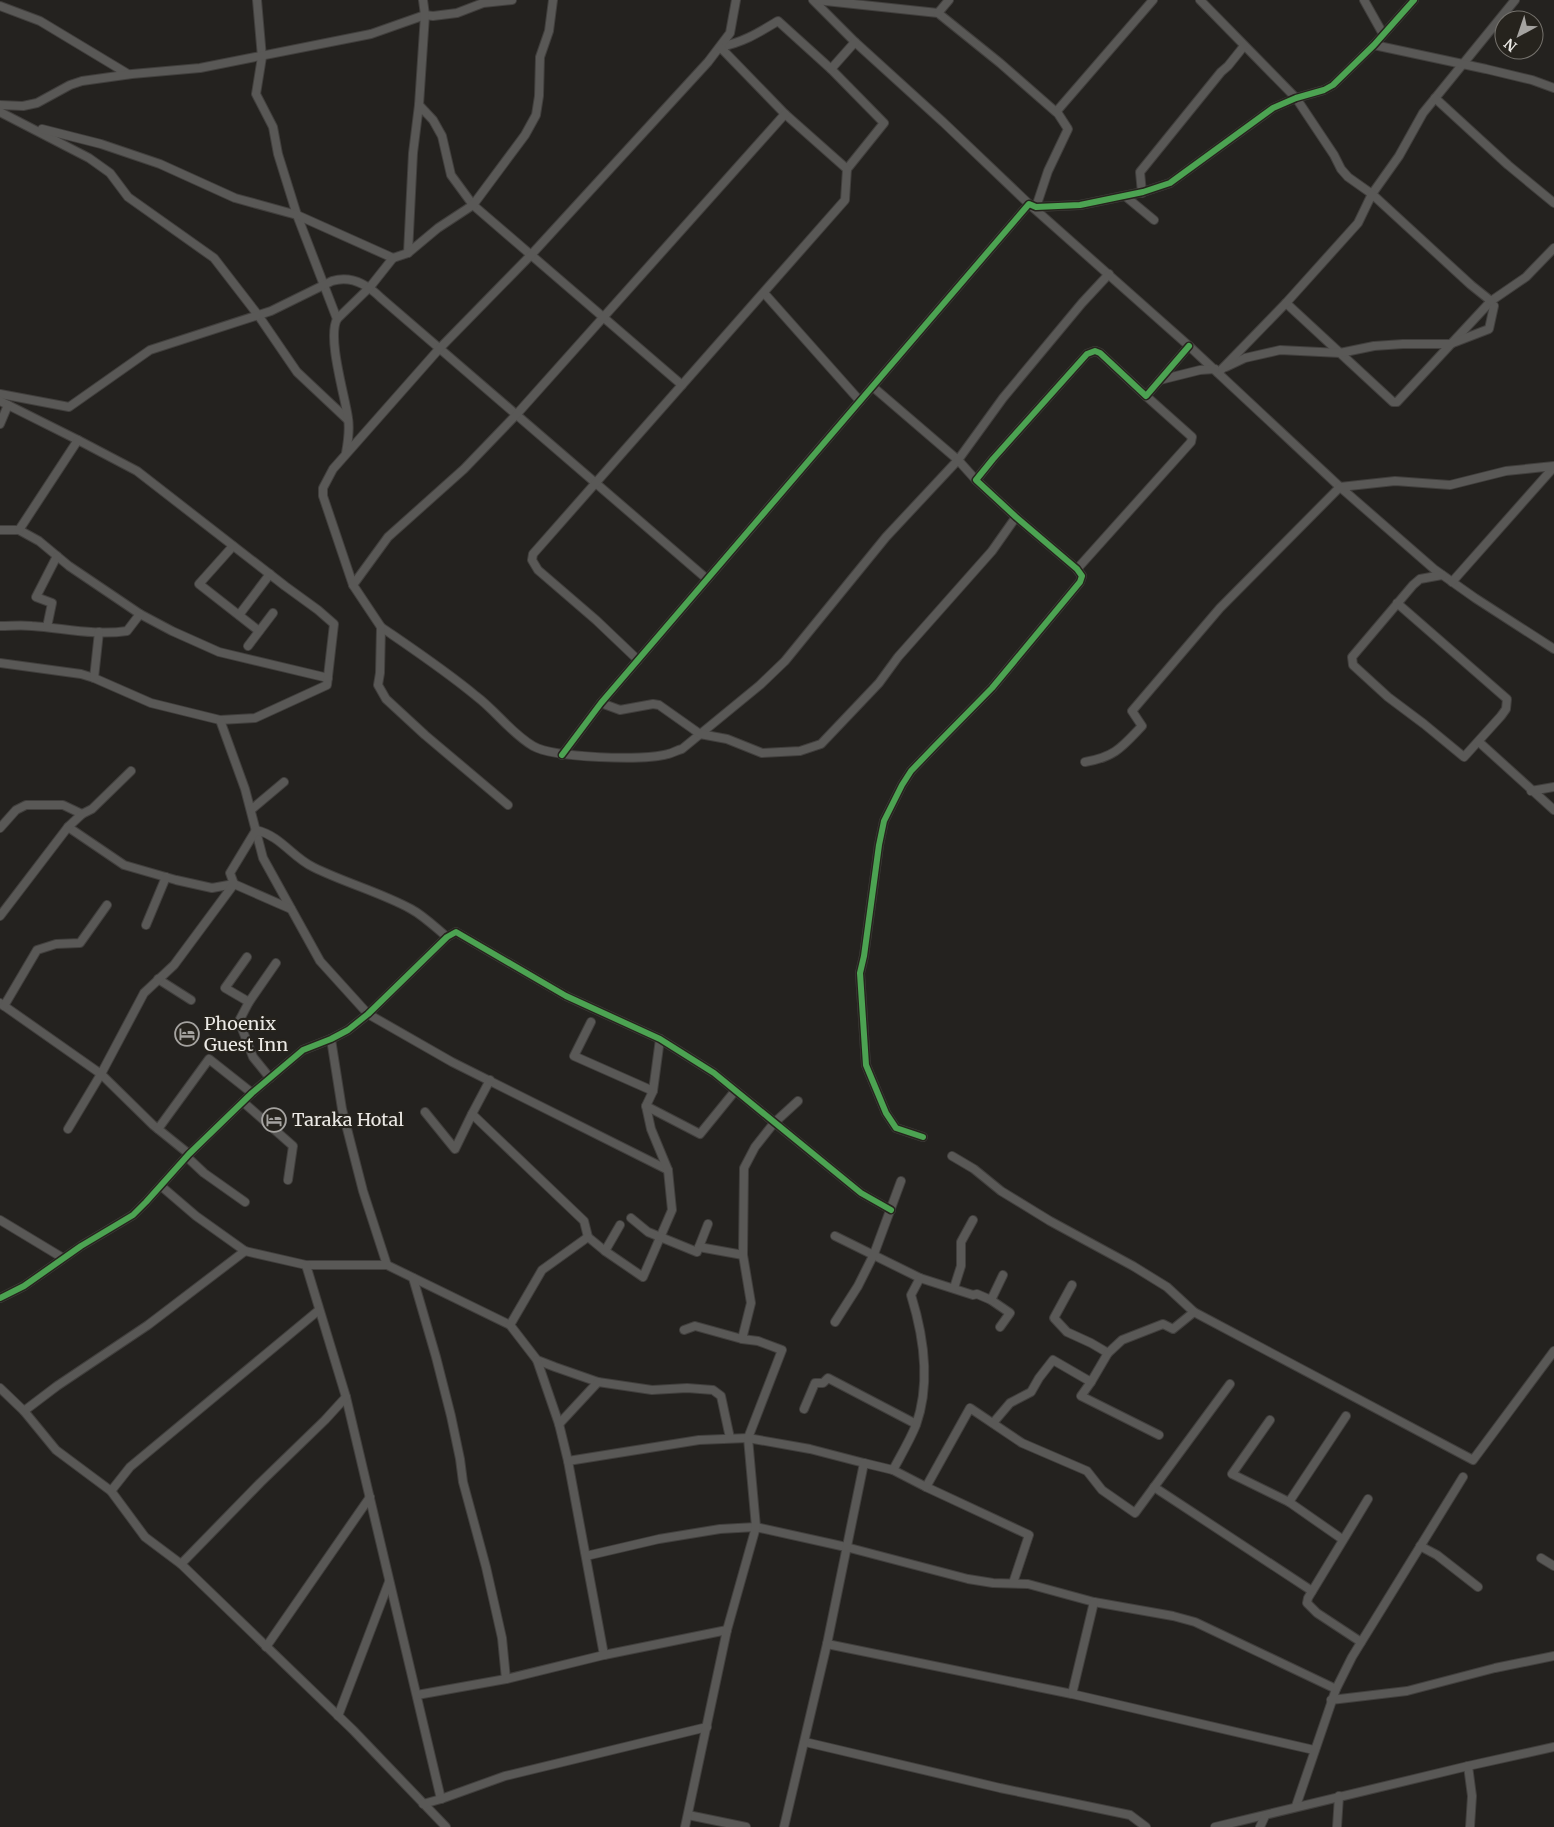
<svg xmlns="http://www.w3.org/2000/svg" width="1554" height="1827" viewBox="0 0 1554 1827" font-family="Merriweather,serif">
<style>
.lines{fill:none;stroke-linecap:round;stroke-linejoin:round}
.street-casing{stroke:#413f3d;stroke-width:10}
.street{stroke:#595856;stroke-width:8}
.cycleway-casing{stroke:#26231d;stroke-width:9}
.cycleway{stroke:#4ca352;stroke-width:6}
.labels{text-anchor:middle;stroke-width:4.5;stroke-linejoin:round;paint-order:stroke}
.poi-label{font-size:18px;fill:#ebe9e5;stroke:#26231d;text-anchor:start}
</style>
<rect width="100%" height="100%" fill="#24221f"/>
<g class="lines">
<g class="street-casing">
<g id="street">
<path d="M257,0L262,57L256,94L273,127L278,154L297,215L337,319"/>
<path d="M813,0L855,42L943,122L1029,204L1189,346L1340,487L1434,569L1475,598L1554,649"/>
<path d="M816,0L938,13L1000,63L1056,112L1153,0"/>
<path d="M1200,0L1296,98L1334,155L1341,169L1348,177L1372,194L1399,156L1423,113L1515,0"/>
<path d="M1364,0L1383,34"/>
<path d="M0,6L40,21L128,74"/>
<path d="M938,13L949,0"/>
<path d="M1374,45L1486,69L1532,80L1554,88"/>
<path d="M720,47C744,42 758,33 778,21L831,69L884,123L847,169"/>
<path d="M831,69L855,42"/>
<path d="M1435,98L1508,165L1554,203"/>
<path d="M0,105L23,106L37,103L70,85L82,81L132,74L200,68L371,34L425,15L433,16L457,13L483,3L512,0"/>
<path d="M419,105L425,15L423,0"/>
<path d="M0,112L89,158L110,173L128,197L214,258L258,315L297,372L348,420"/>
<path d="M42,129L101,144L160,164L235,198L297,215L393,258"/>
<path d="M1142,193L1140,172L1221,72L1228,66L1244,46"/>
<path d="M1125,196L1154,220"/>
<path d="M1036,207L1048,171L1068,129L1057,112"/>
<path d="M408,253L413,153L419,105L433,120L442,136L451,175L473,205L682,385"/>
<path d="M764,293L860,401"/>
<path d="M1286,303L1393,402H1397L1491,301L1526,277L1554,248"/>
<path d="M1226,367L1245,358L1280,350L1340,353L1374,346L1403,344H1450L1489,329L1494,306"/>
<path d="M1218,373L1286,303L1358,223L1372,194L1471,285L1491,301"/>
<path d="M1160,380L1200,370L1215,369"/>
<path d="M873,387L958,460L976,480"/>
<path d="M0,394L69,407L150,350L271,311L332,281C351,275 368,285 381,298L707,579"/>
<path d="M0,401L78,440"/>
<path d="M0,424L8,405"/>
<path d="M346,453C348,442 350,430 348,418C345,396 327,338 337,319L370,287L393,258L408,253L438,228L473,205L525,135L536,115L539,96L540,57L549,31L553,0"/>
<path d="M0,530H19L39,541L69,566L140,614L172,631L219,652L328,678"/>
<path d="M233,546L199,584L259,631"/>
<path d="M1077,569L1191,442L1192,437L1146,396"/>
<path d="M1452,582L1554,467"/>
<path d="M353,585L323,496V488L333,469L439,349L531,255L708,62L730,33L736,0"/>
<path d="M1397,603L1507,699L1506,709L1501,716L1464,757L1424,724L1388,697L1353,665L1352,657L1413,585L1420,579L1442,575"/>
<path d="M239,615L270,574"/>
<path d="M0,626C11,626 21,625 32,626C63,628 95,636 127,631L140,614"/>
<path d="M47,627L52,603L36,597L57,556"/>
<path d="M381,627C413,649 446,671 476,696C496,711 511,733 533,746C554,758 644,761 668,754C673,753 677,750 682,749L760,685L785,661L886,537L958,460L1003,398L1082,303L1109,274"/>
<path d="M248,646L273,613"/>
<path d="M638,660L596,620L538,570L532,560L533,554L845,200L847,169L785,114L720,47"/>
<path d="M0,663L81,674L94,678L151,703L220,720L255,718L327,685L334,624L318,610L285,586L137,471L78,440L19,530"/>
<path d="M94,678L99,632"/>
<path d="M601,703L620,710L653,704L659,705L700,734L727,739L762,753L800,751L821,744L879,683L898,657L992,551L1016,517"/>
<path d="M220,720L245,789L263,858L320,961L368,1014L452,1062L668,1170"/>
<path d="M1479,742L1554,810"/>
<path d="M562,755L601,703L1029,204L1036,207L1080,205L1143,192L1170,183L1273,108L1296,98L1324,90L1333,85L1374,45L1414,0"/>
<path d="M1085,762C1115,757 1122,747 1142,726L1132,711L1220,608L1340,487L1395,481L1450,485L1506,471L1554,466"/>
<path d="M1531,791L1554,787"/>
<path d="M508,805L425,735L386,699L378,685L380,673L381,627L353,585L388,537L464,469L516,415L785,114"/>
<path d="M252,809L284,782"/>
<path d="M68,827L124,865L176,880L212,888L234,884L291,909"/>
<path d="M0,828L16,810L26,805H63L82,814"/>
<path d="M0,916L68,827L82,814L92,809L131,771"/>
<path d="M146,925L166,877"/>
<path d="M247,957L225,988L249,1002"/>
<path d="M158,979L191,1000"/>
<path d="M0,1003L101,1074L153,1125L189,1154"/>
<path d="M4,1006L37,950L56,944L80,943L107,905"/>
<path d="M591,1022L574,1056L653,1091"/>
<path d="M331,1039L342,1109L363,1191L387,1265"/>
<path d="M270,1078L253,1057L239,1021L249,1002L276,963"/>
<path d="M490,1080L472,1114L584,1221L588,1237L605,1251L643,1277L672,1210L668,1170L651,1129L646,1106L653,1091L660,1039"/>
<path d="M243,1102L293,1146L288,1180"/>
<path d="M646,1106L700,1134L735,1091"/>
<path d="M425,1112L455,1149L472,1114"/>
<path d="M68,1129L101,1074L144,993L174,965L234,884L230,873L256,830C281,836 292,857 313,867C345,883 380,892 411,909C424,916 436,928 447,937"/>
<path d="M158,1129L209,1059L252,1093"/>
<path d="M923,1137L896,1128L886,1113L866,1065L860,973L864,956L879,845L884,821L902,785L911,771L935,746L992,688L1080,582L1082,576L1077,569L1016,517L976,480L993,459L1087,354L1095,351L1100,353L1146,396L1189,346"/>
<path d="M952,1156L974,1169L1001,1191L1050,1221L1133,1266L1167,1287L1194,1312L1473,1460L1554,1351"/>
<path d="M187,1157L204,1173L245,1202"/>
<path d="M161,1186L196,1216L245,1251L306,1265H387L510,1325L537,1360L555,1367L598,1382L652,1390L687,1388L713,1390L721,1396L730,1438"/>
<path d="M631,1218L648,1232L697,1252L708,1224"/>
<path d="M0,1220L63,1258"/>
<path d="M835,1236L920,1278L973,1295L977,1294L991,1300L1010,1313L1000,1327"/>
<path d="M699,1247L743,1255"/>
<path d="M605,1251L620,1225"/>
<path d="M306,1265L346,1397L441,1799"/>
<path d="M413,1278L436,1357L451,1416L460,1459L463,1482L486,1567L502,1638L506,1679"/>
<path d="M1072,1285L1054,1318L1067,1332L1091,1343L1108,1353"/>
<path d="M954,1288L961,1266V1242L973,1220"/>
<path d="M0,1298L24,1286L81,1246L133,1215L146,1202L189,1154L252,1093L303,1050L331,1039L348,1030L368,1014L447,937L456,932L566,996L660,1039L714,1073L861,1193L891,1210"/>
<path d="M991,1300L1003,1275"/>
<path d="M835,1322L858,1286L874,1254L901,1181"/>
<path d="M510,1325L542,1270L588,1237"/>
<path d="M684,1330L695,1326L742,1339"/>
<path d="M537,1360L559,1424L568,1461L604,1655"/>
<path d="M1091,1382L1081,1396L1159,1435"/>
<path d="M0,1388L24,1411L56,1450L111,1491L145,1537L181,1564L353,1730L446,1827"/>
<path d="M804,1409L815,1383H823L828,1378L916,1424"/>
<path d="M24,1411L57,1386L148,1325L245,1251"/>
<path d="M1270,1420L1232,1474L1289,1502L1342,1539"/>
<path d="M993,1423L1010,1403L1031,1392L1039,1378L1053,1360L1091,1382L1108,1353L1122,1340L1163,1324L1173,1329L1194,1312"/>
<path d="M559,1424L598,1382"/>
<path d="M568,1461L699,1440L748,1438L810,1449L864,1463"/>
<path d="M893,1470C901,1455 910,1440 916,1425C931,1383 924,1337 911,1295L920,1278"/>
<path d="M926,1487L1029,1535L1013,1583"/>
<path d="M1154,1487L1312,1591"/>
<path d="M111,1491L130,1467L319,1310"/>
<path d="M1289,1502L1346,1416"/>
<path d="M1420,1546L1437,1555L1478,1587"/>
<path d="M586,1556L659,1539L720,1529L756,1527L846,1547L968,1579L993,1583L1028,1584L1094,1602L1173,1616L1195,1622L1336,1689"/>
<path d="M1541,1558L1554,1566"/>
<path d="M181,1564L260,1483L325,1420L346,1397"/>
<path d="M1361,1642L1317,1613L1307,1603L1308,1598L1368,1499"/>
<path d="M827,1644L1072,1694L1314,1750"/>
<path d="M266,1647L370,1497"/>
<path d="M1072,1694L1094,1602"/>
<path d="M417,1695L506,1679L604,1655L727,1630"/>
<path d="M1331,1700L1407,1691L1495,1668L1554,1656"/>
<path d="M338,1716L389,1582"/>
<path d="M805,1742L1000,1788L1130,1815L1146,1827"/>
<path d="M1468,1766L1472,1796L1470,1827"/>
<path d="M423,1804L441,1799L505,1776L707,1727"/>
<path d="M1296,1806L1336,1689L1352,1657L1463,1477"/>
<path d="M688,1815L746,1827"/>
<path d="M685,1827L727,1630L756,1527L748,1438L782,1350L758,1341L742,1339L751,1303L743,1255L744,1168L755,1147L774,1123L798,1101"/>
<path d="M784,1827L827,1644L864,1463L893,1470L926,1487L970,1408L1022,1443L1087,1471L1102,1490L1135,1513L1230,1384"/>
<path d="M1215,1827L1468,1766L1554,1747"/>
<path d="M1260,1827L1265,1816"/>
<path d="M1337,1827L1339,1796"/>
</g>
</g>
<use href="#street" class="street"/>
<g class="cycleway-casing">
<g id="cycleway">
<path d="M562,755L601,703L1029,204L1036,207L1080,205L1143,192L1170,183L1273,108L1296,98L1324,90L1333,85L1374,45L1414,0"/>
<path d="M923,1137L896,1128L886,1113L866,1065L860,973L864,956L879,845L884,821L902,785L911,771L935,746L992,688L1080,582L1082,576L1077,569L1016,517L976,480L993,459L1087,354L1095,351L1100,353L1146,396L1189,346"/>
<path d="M0,1298L24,1286L81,1246L133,1215L146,1202L189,1154L252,1093L303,1050L331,1039L348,1030L368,1014L447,937L456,932L566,996L660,1039L714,1073L861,1193L891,1210"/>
</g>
</g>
<use href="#cycleway" class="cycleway"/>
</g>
<defs>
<g id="hotel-ring" transform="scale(1.25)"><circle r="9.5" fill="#26231d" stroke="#a5a3a0" stroke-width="1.5"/><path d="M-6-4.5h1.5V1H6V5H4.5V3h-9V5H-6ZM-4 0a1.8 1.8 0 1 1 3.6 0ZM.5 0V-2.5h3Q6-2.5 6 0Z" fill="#a5a3a0"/></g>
</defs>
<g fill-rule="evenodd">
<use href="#hotel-ring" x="187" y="1034"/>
<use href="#hotel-ring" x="274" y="1120"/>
</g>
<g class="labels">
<g class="poi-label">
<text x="204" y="1030">Phoenix<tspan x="204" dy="21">Guest Inn</tspan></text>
<text x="292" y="1126">Taraka Hotal</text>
</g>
</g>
<g transform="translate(1519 35) rotate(220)"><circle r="24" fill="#26231d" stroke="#75726d"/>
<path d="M0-4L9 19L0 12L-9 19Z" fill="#a5a3a0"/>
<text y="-8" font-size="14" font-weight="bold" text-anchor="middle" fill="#ebe9e5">N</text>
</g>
</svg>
